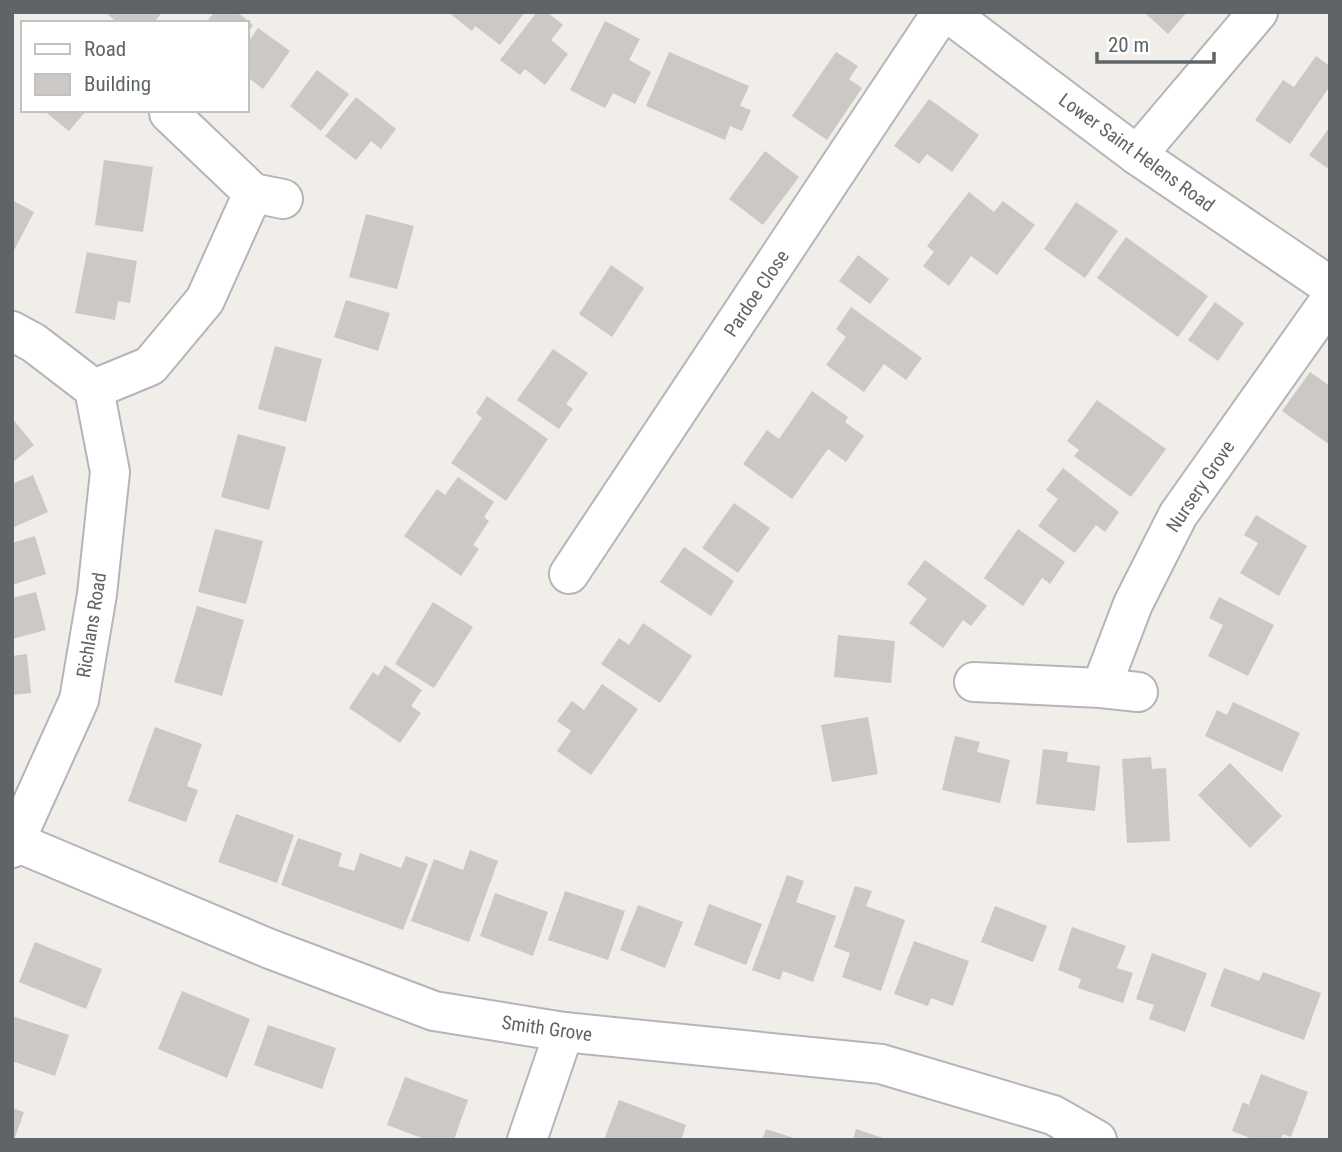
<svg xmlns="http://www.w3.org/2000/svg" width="1342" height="1152" viewBox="0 0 1342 1152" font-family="'Roboto Condensed',sans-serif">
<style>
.building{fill:#ccc8c4}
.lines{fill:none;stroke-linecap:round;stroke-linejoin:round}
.minor-casing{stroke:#b3b6b9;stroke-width:42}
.minor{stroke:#fff;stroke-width:38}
.labels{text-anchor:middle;stroke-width:6;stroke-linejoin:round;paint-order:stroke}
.street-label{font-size:19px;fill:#5f6467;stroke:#fff}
</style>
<rect width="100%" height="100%" fill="#f1ede8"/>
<g class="building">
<path d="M105,12H162L154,23H118Z"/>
<path d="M214,12H237L253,25L247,34V23H206Z"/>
<path d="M448,12H525L500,45L475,26L472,31Z"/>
<path d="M537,12H547L563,25L551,40L568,54L545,85L525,69L520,75L500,60Z"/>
<path d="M1144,12H1187L1168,34Z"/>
<path d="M605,21L640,39L629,60L651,72L635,104L613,93L605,108L570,90Z"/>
<path d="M258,28L290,51L263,89L247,77V44Z"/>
<path d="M669,52L749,86L740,106L751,110L742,131L730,126L725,140L646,106Z"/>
<path d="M836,52L858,66L849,79L862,88L827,140L792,116Z"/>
<path d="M1316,56L1330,66V86L1290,144L1255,120L1283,80L1294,87Z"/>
<path d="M317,70L349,94L321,131L290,106Z"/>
<path d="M356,97L396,129L381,149L371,141L356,160L325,136Z"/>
<path d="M929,99L979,135L952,172L927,154L919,164L894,146Z"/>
<path d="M43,110H87L69,131Z"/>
<path d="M1330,127V164L1327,168L1309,155Z"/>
<path d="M765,151L799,177L763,225L729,199Z"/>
<path d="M104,160L153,167L143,232L95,225Z"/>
<path d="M969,192L994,212L1003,201L1035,225L997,275L971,256L949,286L923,266L934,252L927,246Z"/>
<path d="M12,200L34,212L12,254Z"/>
<path d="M1076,202L1118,231L1085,278L1044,249Z"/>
<path d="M366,214L414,226L397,289L349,277Z"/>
<path d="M1126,237L1208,296L1178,337L1097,278Z"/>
<path d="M87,252L137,261L130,303L118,301L115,320L75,313Z"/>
<path d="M858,255L889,279L870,304L839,281Z"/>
<path d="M611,265L644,288L612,337L579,314Z"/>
<path d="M346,300L390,313L378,351L334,337Z"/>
<path d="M1215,302L1244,323L1218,361L1188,340Z"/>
<path d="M851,307L922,358L906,380L884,364L864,392L826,365L846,337L836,329Z"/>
<path d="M275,346L322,359L306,422L258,409Z"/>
<path d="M553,349L588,373L566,404L573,409L559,429L517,400Z"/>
<path d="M1310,372L1330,386V445L1282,411Z"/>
<path d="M812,391L848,417L845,422L864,436L846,462L828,449L792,499L743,464L767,430L779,439Z"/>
<path d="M487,396L548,439L506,501L451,463L482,418L476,413Z"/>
<path d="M1097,400L1166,449L1131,497L1074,456L1079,450L1067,441Z"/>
<path d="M12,418L34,445L12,463Z"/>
<path d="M238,434L286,447L269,510L221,497Z"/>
<path d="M1063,468L1119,512L1105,532L1096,525L1075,553L1038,526L1058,499L1046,490Z"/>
<path d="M33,475L48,512L12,528V484Z"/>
<path d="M458,477L494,502L484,517L489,521L473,545L479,549L461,576L404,536L437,489L445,495Z"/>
<path d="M734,503L770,528L738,573L702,548Z"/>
<path d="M1256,515L1307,546L1279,596L1240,573L1258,543L1244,535Z"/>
<path d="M215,529L263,541L246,604L198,592Z"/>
<path d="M1018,529L1065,562L1050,584L1042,578L1023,606L984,578Z"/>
<path d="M35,536L46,574L12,585V543Z"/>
<path d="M684,547L734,581L711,616L660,582Z"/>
<path d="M925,560L987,606L971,626L963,620L943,648L909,623L927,599L907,584Z"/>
<path d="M36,592L46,630L12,639V598Z"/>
<path d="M1219,597L1274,625L1248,676L1208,656L1223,625L1209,618Z"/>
<path d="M433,602L473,627L434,688L395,664Z"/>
<path d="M197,606L244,620L222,696L174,682Z"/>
<path d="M643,623L692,656L660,703L601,664L619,638L629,645Z"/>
<path d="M838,635L895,641L891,683L834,677Z"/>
<path d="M27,654L31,693L12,695V656Z"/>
<path d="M385,665L422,690L411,706L421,713L400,743L349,708L373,672L378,676Z"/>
<path d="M602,684L638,709L591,775L557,751L571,731L557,721L572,701L584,710Z"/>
<path d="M1233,702L1300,733L1282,772L1205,736L1217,710L1227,715Z"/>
<path d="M868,717L878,774L832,782L821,725Z"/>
<path d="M155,727L202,744L187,786L198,790L186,822L128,801Z"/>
<path d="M955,736L980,742L977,752L1010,760L1000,803L942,790Z"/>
<path d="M1043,749L1068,752L1067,762L1100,766L1095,811L1036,804Z"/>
<path d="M1151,757L1152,769L1166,768L1170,841L1127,843L1122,759Z"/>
<path d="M1230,763L1282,816L1250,848L1198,795Z"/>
<path d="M236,814L294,835L277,883L218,862Z"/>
<path d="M298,838L342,853L338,866L354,871L360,853L401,868L406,856L428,864L403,930L281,885Z"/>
<path d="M470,850L498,861L469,942L411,921L434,859L463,870Z"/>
<path d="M787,875L804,881L796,902L836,916L813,982L783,971L780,980L752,970Z"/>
<path d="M855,886L872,891L866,906L905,920L881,991L842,977L850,953L834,947Z"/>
<path d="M565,891L625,911L608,960L548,940Z"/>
<path d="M495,893L548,912L533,956L480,936Z"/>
<path d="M709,904L762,924L746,965L694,945Z"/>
<path d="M638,905L683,922L665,968L620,950Z"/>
<path d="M995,906L1047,926L1033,962L981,942Z"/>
<path d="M1072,927L1126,946L1117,968L1133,973L1123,1003L1078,988L1081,979L1058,970Z"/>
<path d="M914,941L969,961L953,1006L931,998L928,1006L894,994Z"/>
<path d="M35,942L102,969L86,1009L19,982Z"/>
<path d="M1152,953L1207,973L1185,1032L1149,1019L1154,1005L1136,999Z"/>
<path d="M1224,968L1259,981L1263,972L1321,993L1304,1040L1210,1006Z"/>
<path d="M182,991L250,1019L227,1078L158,1049Z"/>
<path d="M12,1016L69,1035L55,1076L12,1061Z"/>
<path d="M268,1025L336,1048L322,1089L254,1065Z"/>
<path d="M1261,1074L1308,1092L1291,1137L1283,1134L1280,1140H1255L1232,1131L1243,1102L1249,1105Z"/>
<path d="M405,1077L468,1100L454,1140H427L387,1125Z"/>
<path d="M619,1100L686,1125L681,1140H604Z"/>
<path d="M12,1108L24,1112L14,1140H12Z"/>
<path d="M766,1129L797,1139V1140H762Z"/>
<path d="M856,1129L886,1139V1140H853Z"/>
</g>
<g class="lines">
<g class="minor-casing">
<g id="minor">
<path d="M947,12L1137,155L1330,286"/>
<path d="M169,113L253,193L283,199"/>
<path d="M1137,155L1258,12"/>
<path d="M12,331L34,343L94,389L110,472L97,594L79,700L12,848"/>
<path d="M94,389L150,366L205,300L253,193"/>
<path d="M569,574L942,12"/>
<path d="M974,682L1101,688L1138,692"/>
<path d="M1101,688L1133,604L1178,515L1330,300"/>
<path d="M16,842L270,949L434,1011L564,1032L881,1064L1053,1115L1097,1140"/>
<path d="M527,1140L564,1032"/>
</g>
</g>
<use href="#minor" class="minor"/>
</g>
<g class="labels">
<g class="street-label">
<text transform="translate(1137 152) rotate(36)" y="7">Lower Saint Helens Road</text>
<text transform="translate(756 293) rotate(-56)" y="7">Pardoe Close</text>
<text transform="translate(1200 486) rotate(-56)" y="7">Nursery Grove</text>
<text transform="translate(91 625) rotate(-81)" y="7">Richlans Road</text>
<text transform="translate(547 1028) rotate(8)" y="7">Smith Grove</text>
</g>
</g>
<rect width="1342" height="1152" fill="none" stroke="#5f6467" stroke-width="28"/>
<rect x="21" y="21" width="228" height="91" fill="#ffffff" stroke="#bfc1c2" stroke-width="2"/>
<rect x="35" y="44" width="35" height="10" fill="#ffffff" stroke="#bfc1c2" stroke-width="2"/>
<text x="84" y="56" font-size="21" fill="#5f6467">Road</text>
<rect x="35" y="74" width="35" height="21" fill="#ccc8c4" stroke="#bfc1c2" stroke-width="2"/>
<text x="84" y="91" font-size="21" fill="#5f6467">Building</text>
<path d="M1097 52v10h117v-10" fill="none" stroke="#5f6467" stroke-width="3.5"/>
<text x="1108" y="52" font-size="21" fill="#5f6467" stroke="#ffffff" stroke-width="5" paint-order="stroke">20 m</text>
</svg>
